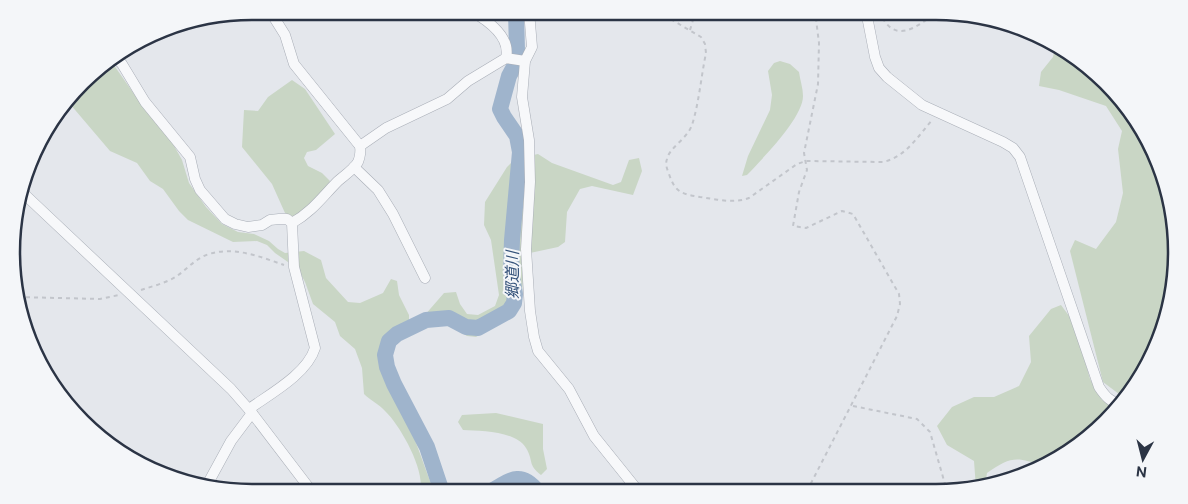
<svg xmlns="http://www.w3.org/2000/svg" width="1188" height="504" viewBox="0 0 1188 504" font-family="'Public Sans','Noto Sans JP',sans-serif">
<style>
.green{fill:#c9d6c5}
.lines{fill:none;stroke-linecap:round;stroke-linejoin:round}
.river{stroke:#9fb4cc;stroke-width:16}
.minor-casing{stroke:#a9aeb7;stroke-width:11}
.path{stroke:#c2c5cb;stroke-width:2;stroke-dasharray:4 4;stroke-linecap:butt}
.minor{stroke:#f7f8fa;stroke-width:10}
.labels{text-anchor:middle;stroke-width:4;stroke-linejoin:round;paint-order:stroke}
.water-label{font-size:16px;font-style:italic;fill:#34527a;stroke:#f4f6f9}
.rim{fill:none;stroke:#2b3445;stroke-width:2.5}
</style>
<rect width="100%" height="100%" fill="#e4e7ec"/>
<g class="green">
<path d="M1055,48L1095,71L1152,146L1176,237L1164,330L1128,397H1123L1103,382L1070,251L1075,240L1096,249L1116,222L1123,193L1118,149L1122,131L1106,106L1059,90L1039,86L1041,72L1053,57Z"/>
<path d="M111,61L146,111L172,142L182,160L189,183L206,207L222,224L238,232L254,234L269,241L278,249L285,253L304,251L321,260L326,278L348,302L360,303L383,293L391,279L397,281L399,295L409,315V322C396,329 382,333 380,350C375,376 397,398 407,420C417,444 425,468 434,492H420C426,471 400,425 385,411C379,404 370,400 364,394L362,368L355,349L340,336L335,322L313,304L305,282L298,269L275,253L267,245L257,241L233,242L188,220L179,211L163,189L150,181L137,163L110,151L70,104L69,100L93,71Z"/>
<path d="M780,61L790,64L799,72C800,80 803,88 803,96C803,118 762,159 747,175L742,176L748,156L770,110L772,95L768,71L774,63Z"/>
<path d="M292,80L305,89L335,134L316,150L307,152L304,158L308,166L322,173L330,181L314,206L296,218L285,213L272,184L242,147L244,110L258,111L268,97Z"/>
<path d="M538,154L552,163L613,185L621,182L629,160L639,158L642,171L633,195L592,186L580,189L567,212L565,242L558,247L530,253L523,277L522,295L509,316L476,337L467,336L451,327L440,323L432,325L424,316L444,293L456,292L460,304L467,314L478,315L495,306L499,295L491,240L484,225L485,202L507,167L515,159Z"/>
<path d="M1061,305L1075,324L1090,379L1102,400L1118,408L1083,443L1043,466C1016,456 1010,457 987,473L985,486L976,488L974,461L947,445L937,426L952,407L974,397H994L1019,386L1031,362L1029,336L1051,309Z"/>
<path d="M496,413L543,424V449L547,469L541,475C527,464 534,461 526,448C516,431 481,431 463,430L458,422L462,415Z"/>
</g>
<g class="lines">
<g class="river">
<path d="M442,492L427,447L394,384L387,367L385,355L389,341L397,334L426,320L449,318L466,327L478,328L509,311L514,303L515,294L511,271L512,240L520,152L517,136L504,117L500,109L509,76L516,63L517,51L516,11"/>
<path d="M490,492C510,480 521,470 538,492"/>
</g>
<g class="minor-casing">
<g id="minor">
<path d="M270,11L285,35L294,64L360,146C361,152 360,157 358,162C354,169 345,175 338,181C323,196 312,212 292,223"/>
<path d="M471,11C487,20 511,37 506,58"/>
<path d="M529,11L532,47L525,61L522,97L529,140L530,182L526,249L530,311L534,337L538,351L569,389L594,436L639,492"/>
<path d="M866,11L875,57L879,68L887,77L922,105L1003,142L1013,148L1020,157L1099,387C1105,396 1111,403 1121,404"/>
<path d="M116,58L122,64L145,102L190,157L195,179L200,190L225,219L235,224L248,227L262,225L270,220L279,219H287L292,223L294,267L315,348C307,374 270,394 249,409"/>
<path d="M360,146L386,128L447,99L468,81L506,58L525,61"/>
<path d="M354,167L378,190L393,214L425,278"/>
<path d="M21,191L231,389L252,413L313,493"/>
<path d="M207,485L231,441L252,413"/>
</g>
</g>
<g class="path">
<path d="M657,11L701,37L705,44L706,53C701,77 699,103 692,125C687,139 669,148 667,159C665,164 667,169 669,174C675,192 681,194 700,197C716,199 733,204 749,198L797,164L806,161L883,162C906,157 918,136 933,119"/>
<path d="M879,11C894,46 916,28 938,11"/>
<path d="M690,30L693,20V11"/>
<path d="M141,290C153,286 166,283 177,276C187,269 196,258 209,254C234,246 261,257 284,265"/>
<path d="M18,297L100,299L119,295"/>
<path d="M853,406L917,419L930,432L947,491"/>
<path d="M807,491L897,316L900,304L899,294L853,214L842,211L806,228L793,226L799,192L807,170L804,153L818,84L819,43L815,11"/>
</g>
<use href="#minor" class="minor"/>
</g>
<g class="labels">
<g class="water-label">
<text transform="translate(512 275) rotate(-90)" y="6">郷道川</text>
</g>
</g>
<path d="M0 0H1188V504H0ZM252 20H936A232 232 0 0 1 1168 252V252A232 232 0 0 1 936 484H252A232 232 0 0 1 20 252V252A232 232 0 0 1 252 20Z" fill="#f4f6f9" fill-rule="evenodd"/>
<path class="rim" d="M252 20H936A232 232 0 0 1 1168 252V252A232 232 0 0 1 936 484H252A232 232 0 0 1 20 252V252A232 232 0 0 1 252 20Z"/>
<g transform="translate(1143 459) rotate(187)" stroke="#f4f6f9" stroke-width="4" paint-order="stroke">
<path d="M0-4L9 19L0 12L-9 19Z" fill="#2b3445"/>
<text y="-8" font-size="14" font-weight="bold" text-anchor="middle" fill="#2b3445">N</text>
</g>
</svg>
